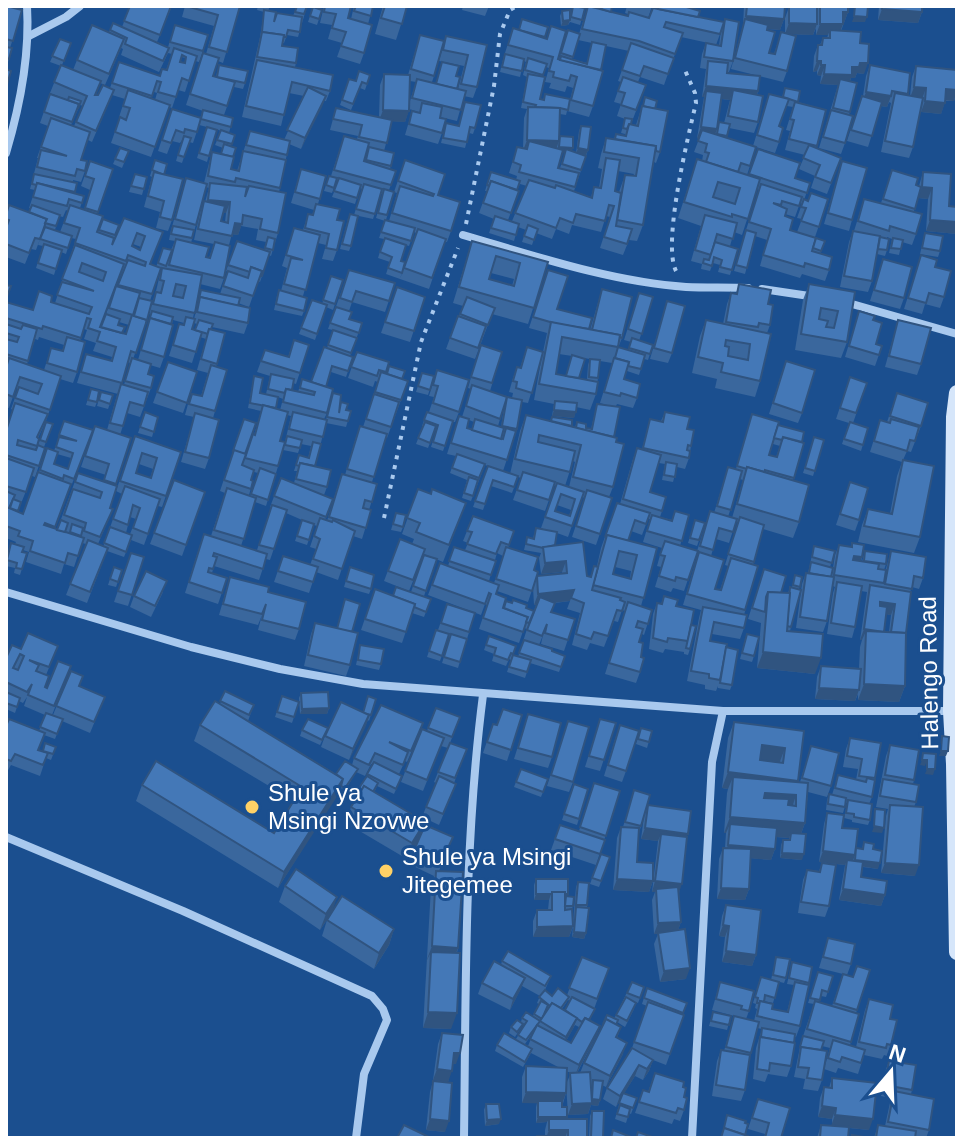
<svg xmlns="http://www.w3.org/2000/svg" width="963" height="1144" viewBox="0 0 963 1144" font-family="Arial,sans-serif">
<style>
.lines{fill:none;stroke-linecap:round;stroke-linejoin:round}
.path{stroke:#a9c9ee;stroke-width:4;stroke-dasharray:4 6;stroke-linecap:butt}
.street{stroke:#a9c9ee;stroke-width:8}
.secondary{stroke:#d6e6fa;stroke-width:16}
.wall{fill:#3a679d;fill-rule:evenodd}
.shaded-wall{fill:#305480}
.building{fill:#4478b7;stroke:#305480;stroke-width:2;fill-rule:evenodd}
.poi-dot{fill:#ffd166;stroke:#1b4f8f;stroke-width:3}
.labels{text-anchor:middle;stroke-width:6;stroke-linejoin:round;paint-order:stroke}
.street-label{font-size:24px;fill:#fff;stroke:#1b4f8f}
.poi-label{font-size:24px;fill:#fff;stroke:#1b4f8f;text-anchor:start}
</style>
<rect width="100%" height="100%" fill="#1b4f8f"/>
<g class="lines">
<g class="path">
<path d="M466,224L494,86L500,34L510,10L517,6"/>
<path d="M676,271C662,243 688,137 696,103L695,93L684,68"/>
<path d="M384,518L421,342L458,248"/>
</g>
<g class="street">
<path d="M29,36L66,17L80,6"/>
<path d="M6,153C20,106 30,55 27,6"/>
<path d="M463,235C535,256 612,282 686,287C707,288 728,287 748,288"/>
<path d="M762,289L816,297"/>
<path d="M845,302L957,334"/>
<path d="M6,592L191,647L280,669L363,684L723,711H950"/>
<path d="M6,837L183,911L372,996L383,1009L387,1020L364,1074L356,1138"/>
<path d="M464,1138C466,990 464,842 483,695"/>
<path d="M692,1138L712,762L723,711"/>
</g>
<path class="secondary" d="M957,393L954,417L951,711L954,764L957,952"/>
</g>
<g class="wall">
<path d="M6,6L22,10L10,48L9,59L6,68Z"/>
<path d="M130,6H172L157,42L168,47L175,25L203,51L199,62L195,61L185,92L178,90L172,108L169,107L151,157L111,143L120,117L126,119L119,117L125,99L112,95L92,142L88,140L81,160L85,171L81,182L73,180V182L75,194L84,196L80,208L84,210L90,190L81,186L90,161L113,169L97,214V232L103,219L119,225L112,245L124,218L163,232L150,264L156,267L163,248L171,250L175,241L169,240L171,230L186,178L204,183L209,163L212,152L221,154L223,148L215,145L221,131L216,129L207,162L197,158L207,127L199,125L193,143L189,142L182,163L176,161L182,140L180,143L172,141L167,154L158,151L172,109L200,118L203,111L186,105L203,53L206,54L214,26L182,17L185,6H240L223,63L218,61L213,76H216L219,65L245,83L243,89L234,87L224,115L233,118L229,133L235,135L231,146L233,157L231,169L237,171L250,131L284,140L304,96L289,93L281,126L242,117L260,37L264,12L257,10L258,6H270L268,11L275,21L293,16L297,6H307L298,37L287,35L284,43H283L282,46L296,63L295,67L330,91L326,101H324L301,149L289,144L279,192L278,233L271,256L269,255L260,282L258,281L249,307L238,303V306L248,323L244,334L212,327L211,329L225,333L216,367L227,370L213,418L209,458L205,469L181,462L194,417L185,415L188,404L192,394L201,396L208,373L197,370L206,339L200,337L192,363L169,356L179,324L183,325L184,323L173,320L164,357L160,368L150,365L148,374L151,388L140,417L127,413L120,435L131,438L115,486L110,508L113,509L98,544L103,547L122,494L116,491L135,436L181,452L162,507L158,506L144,545L131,540L124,557L107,551L87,603L66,595L86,544L82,543L74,567L64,564L61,574L26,562L29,552L23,550L22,552L27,553L20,575L14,573L15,568L6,566V561L11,543L15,544L16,542L6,538V429L13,410L11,409L18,389L16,388L9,408L6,407V302L32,310L51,302L55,303L76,239L71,238L66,254L61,252L54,275L36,268L43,246L38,245L44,228L36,250L31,249L25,264L6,257V215L29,212L31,208H29L35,190L30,189L38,158H37L48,126L40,123L50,94L68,100L50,93L61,66L50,62L60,39L71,43L62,65L73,70L77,60L109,32L113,23L122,27ZM121,48L123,49L121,55L159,72L168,53L172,54L166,70L160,76L119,62L110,88L98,95H96L100,83L105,85ZM181,57L186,58L185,63L180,62ZM154,92L157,93L155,100L151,98ZM80,105L83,106L74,126L71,125ZM206,187L209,188L205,202L204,201L200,212L194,240L214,244L209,258L206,257L191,243ZM66,210L68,211L60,232L55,230L59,216L63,217ZM223,213H226L225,222L221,221ZM241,226L258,229L256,240L266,242L264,250L237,241L226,271L247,278L228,271L220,294L201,290L194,319L193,318L200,284L220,289L224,278L229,245L232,234L238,235ZM133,244L141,247L140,250L132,246ZM124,266L118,286H116L106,314L100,327L122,272ZM160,270H161L156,291L160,293L156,292L152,303L149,314L151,315L138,360L133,359L146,324L150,301ZM119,322L129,325L126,334L122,333L118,325ZM194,323L197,324L195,330L192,329ZM84,329L87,330L84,339L96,343L93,351L112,357L111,361L86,354L77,383L118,394L127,362L130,363L124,385L121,384L117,395L107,430L95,426L81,467L106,475L103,482L78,473L57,530L55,529L71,484H72L93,430L64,421L54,451L47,448L23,514L18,511L32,476L35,477L45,448L35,450L39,439L38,438L46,421L60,379L73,383L77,372L80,341ZM39,337L64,345L62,351L51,348L44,370L27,364L35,339L38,340ZM57,454L71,458L68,469L54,464ZM139,464L153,469L150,478L136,473ZM130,517L136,519L130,534L126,533Z"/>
<path d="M324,6H351L348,18L351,19L354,6H373L368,24L364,53L360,64L337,57L342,43L328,39L332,25L320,23Z"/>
<path d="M383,6H407L396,40L375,34Z"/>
<path d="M463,6H489L485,16L462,10Z"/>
<path d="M588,6L601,9L602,8L594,6H612L611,12L628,16V14L625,13L627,6H652L648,18L698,17L720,34L716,45L719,46L721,30L725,19L733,61L729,72H727V73L758,91L757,95L758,122L754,133L729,128L727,138L753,146L769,94L782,97L785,88L798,102L826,110L816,148L841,158L827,194L811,188L815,176L799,169L805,155L785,150L790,131L786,130L793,107L787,106L779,126V142L775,153L756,147L747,175H749L758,149L795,178L810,183L804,200L808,201L828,199L815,237L825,241L820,254L829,270L825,281L802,274L800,278L760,266L767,240L755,236L745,274L734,271L744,236L759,190L757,189L742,235L734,232L730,246L738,249L730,275L718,272L720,265L713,263L710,271L701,269L702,264L691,261L701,226L678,218L697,159L702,161L703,155L694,152L699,139L697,138L704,97H702L706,69L700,68L702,54L706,43L713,44L681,37L664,85L640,77L638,82L646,85L631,124L636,125L642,106L655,109L660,152L656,163L654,162L643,225L637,241L629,240L623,255L600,248L610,217L606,216L601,232L572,225L569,234L556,229L552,239L536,233L532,245L522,242L526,230L518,227L514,241L489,233L494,219L479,213L487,191H485L491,172L516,180L517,176L509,173L517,147L523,148L524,118L527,109L521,108L527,77L523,75L526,62L524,61L520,77L500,72L504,56L513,28L519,30L548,27L545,38L558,59H559L568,30L579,34ZM578,40L592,43L587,63L572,59ZM606,46L629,51L618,81L621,82L614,102L621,104L617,116L625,119L621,133L625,134V135L616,134L614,139L606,138L601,154L598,168L602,169L599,188L594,187L591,197L574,191L588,150L581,126L579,131L576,153L571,151L559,138L560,114L566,115L567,111L589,117L593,106ZM546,67L549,68L545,82L551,83L549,88L565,92L567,86L573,88L568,108L545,94L543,100L540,99L543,77ZM721,99L730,100L724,123L717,125ZM562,153H565L560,168H558ZM618,171L634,174L633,176L625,175L619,192L615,191ZM520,184L527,186L512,221L508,220L519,191L517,190ZM800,203L802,204L797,218L802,219L797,232L790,230L785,216V214L795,217Z"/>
<path d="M744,6H785L784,19L780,30L767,29L769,53L774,54L781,32L785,33V18L789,7L848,6V12L841,31L860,43L864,74L857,73L855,78H851L850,81L857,83L849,115L845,143L841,154L819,148L838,85L820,84L821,76L817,75V71L813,72L814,56L818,45H820L823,38H827L828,35H816V28L813,35L787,34V71L783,82L731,69L743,26Z"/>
<path d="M879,6H922V12L918,23L878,20Z"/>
<path d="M313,7L322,10L317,25L308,22Z"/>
<path d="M585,8L580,25L570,22L568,25L561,26L560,16L562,11L570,16Z"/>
<path d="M420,35L434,76L432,82L436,84L456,76L457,89H458L464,66L439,61L446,36L487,45L477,87L473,98L464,96L457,121L440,117L442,133L438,144L405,135L412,111L419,112L409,109L405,122L392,121L384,151L394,153L390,169L396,171L389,190L394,192L386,220L389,221L397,193L394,192L405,160L438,195L451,231L447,242H445L429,289L400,279L416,233L414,232L409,246L406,245L401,261L405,262L400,279L386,274L390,262L378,258L384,239L379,238L385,221L376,218L383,194H381L373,219L354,215L362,189L360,188L355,204L332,197L338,182H336L332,193L324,191L329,176H331L344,136L357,139L358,136L330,130L336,108L379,117L380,85L384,74L408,75ZM410,81L416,82L409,104Z"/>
<path d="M870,65L910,73L907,95L910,96L912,77L916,66L957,70V92L954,101H945L941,114L921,112V106L913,147L909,158L881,152L891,103L889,102L887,107L881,106L868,147L847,141L858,107L863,96L866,76Z"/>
<path d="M370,75L365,90L360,88L351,110L340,105L349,79L356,81Z"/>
<path d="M465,102L475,128L473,134L469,133L465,148L441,143L446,123L459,126Z"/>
<path d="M120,148L129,151L122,168L113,164Z"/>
<path d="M155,160L164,174L172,220L168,231L156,228L160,212L144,207L152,177L150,176Z"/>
<path d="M842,161L852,220L849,231L824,224Z"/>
<path d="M301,169L326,176L318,204L337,220V250L333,261L322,259L326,245L318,243L303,296L304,311L302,316L274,310L277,296L279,290L281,291L287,268L282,266L294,228L303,230L308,214L312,215L314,210L291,203Z"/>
<path d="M892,170L919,186L923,172L949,206L957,234L926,231L928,199L918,198V197L914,211L916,234L912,245L902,242L899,255L889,253L892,239L887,237V250L885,256L877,254L872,281L868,292L840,287L849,242L853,231H854L864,199L881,203Z"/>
<path d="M135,174L147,177L142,195L129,192Z"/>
<path d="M348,219L351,246L349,251L340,249Z"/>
<path d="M925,233L940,251L938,257L920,254Z"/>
<path d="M472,241L548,262L528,324L492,314L475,359L446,349L458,316H459L463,306L453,303ZM491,273L514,279L512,286L489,279Z"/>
<path d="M921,255L935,267L944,297L940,308L925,304L922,314L904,309Z"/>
<path d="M883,259L904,298L900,309L870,301Z"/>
<path d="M349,270L395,283L385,312L352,302L349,311V319L362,323L350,356L353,357L346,377L331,372L326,387L327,413L324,419L326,420L333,393L340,407L351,411L346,427L326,423L315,466L327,487L324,495L333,499L325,520L327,521L338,485L342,474L345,475L356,437L360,426L363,427L378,382L375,381L373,387L348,378L357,352L389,362L385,374L408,381L387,438H386L372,482L377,484L369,510H371L362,539L353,536L338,580L316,572L309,593L274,582L283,556L310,565L316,549L310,547L317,526L314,525L307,545L295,541L302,520L286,513L270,560L266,559L259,580L214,566L212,573L227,578L218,604L185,593L200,545L211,536L225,493L220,491L244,419L242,465L254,435L261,411L248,408L254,376L260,393L266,394L270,376L257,372L265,350L288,357L294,340L309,345L296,384L293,383L292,390L298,392L302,379L311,382L327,348L333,330L328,329ZM278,397L283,399L280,410L276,409ZM287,415L291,416L285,442L280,441ZM301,444L311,446L308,458L299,455L294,471H297L294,483L281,478L270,507L271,508L257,550L241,546L255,502L266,506L283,450L298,453ZM254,472L258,473L250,496L249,495L253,481L251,480Z"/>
<path d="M548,270L557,309L590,330L602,289L622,338L612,363L600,361L596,394L590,410L576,407L574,418L552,416L554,404L534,400L541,361L528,403L522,402L517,429L503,471L510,474L520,431L526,415L550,421L552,417L575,427L577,422L586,428L591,429L597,404L607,405L600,403L614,358L628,350L630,344L631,342L624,340L639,293L653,297L639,341L650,354L648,360L644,359L639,375L627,371L624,379L637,398L633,408L617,404L616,406L613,487L609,497L612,498L596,545L572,537L585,498L582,497L568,537L557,533L555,545L587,576L590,577L597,566L601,548L617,503L620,504L633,459L637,448L642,449L650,419L661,421L665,412L687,429L691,446L689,458L685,469L677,467L673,482L662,480L665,464L659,463L650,492L662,511L660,517L672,520L689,515L680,546L697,551L710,511L714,513L728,467L736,469L752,414L776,430L804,443L793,480L799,522L793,538L763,529L753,565L758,566L744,615V628L740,639L712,634L710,641L726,648L732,685L730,690L718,688V686L716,691L705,689V685L687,681L699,618L701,610L683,605L697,557L696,556L684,591L673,588L671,592L655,587L661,567L657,566L662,548L643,542L650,519H648L642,535L631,531L628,541L657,548L641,606L652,610L644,635L642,634L639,642L640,672L636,683L605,674L625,611L622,610L618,622L614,621L604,647L590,643L587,650L572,645L580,613L567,609L570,601L555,603L551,612L575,619L564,651L541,644L543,635L539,645L565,656L559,672L530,663L525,678L507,672L511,660L509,659L506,666L492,661L494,654L484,650L489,636L516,646L513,655L518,657L527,629L524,628L519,643L479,629L487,605L485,604L481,615L428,595L440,563L448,566L454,547L465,550L468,543L463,541L473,516L514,531L508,548L534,570L538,572L528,602L497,591L496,594L503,608H526L534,611L536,605H534L533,587L537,576L562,573V572L541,574L539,558L541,553L524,550L527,537L533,538L536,528L549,531L541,528L556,486H554L545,511L513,500L521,478L518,477L512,493L491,486L483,510L473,507L488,466L485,465L471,501L462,498L467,480L450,473L456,456L447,454L459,416L462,417L471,389L468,388L477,356L502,352L490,391L512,398L513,393L509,392L513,378L517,367L520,368L527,347L543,352L547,333L529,328ZM559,354L572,356L566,376L556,374ZM577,357L590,359L588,365L587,380L579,378ZM505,402L501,427L498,426ZM469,420L474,422L471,430L467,428ZM773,444L780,446L776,457L769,455ZM573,461L575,462L569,487L565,486ZM740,479L743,480L732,518L728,517ZM557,505L571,510L569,516L555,511ZM736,521L738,522L725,565L728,566L720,590L715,589L711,556L716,539L729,543ZM497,553L503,556L494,583L489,581ZM615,567L631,571L630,578L613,574Z"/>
<path d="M331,276L343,280L333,310L326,307L315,340L299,334L312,300L322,304Z"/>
<path d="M739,284L768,304L770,325L767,333L760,381L755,397L715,388L717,379L692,373L700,336L706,320L723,324L727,304L731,293L736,294Z"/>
<path d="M809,284L855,292L847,342L841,358L795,350L803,300Z"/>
<path d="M397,287L425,297L410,342L381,333Z"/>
<path d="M667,301L672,353L668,363L650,359Z"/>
<path d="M859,311L873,320L876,344L882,346L875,366L845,357Z"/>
<path d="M898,320L921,364L917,375L885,367Z"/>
<path d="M168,362L197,372L183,413L153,403Z"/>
<path d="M437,370L459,412L455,422H453L443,451L431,447L436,431L435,430L428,448L416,444L423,426H422L427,412H429L434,397L429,396Z"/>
<path d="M782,372L802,413L798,423L769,414Z"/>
<path d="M422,373L434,376L428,395L416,392Z"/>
<path d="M850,377L867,383L853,423L868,428L861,451L842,444L849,423L836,419Z"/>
<path d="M91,389L97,402L95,407L86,405Z"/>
<path d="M101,392L113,395L108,409L97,406Z"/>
<path d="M897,393L921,426L911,452L907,451L903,460L920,537L914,553L858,542L862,525L868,509L890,514L897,476L902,462L870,452L880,420L887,422Z"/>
<path d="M145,412L158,417L152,437L138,433Z"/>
<path d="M46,422L53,424L44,447L38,445Z"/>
<path d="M814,437L824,440L813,476L803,473Z"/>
<path d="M174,480L205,492L182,556L150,544Z"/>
<path d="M850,482L859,520L855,531L836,525Z"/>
<path d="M418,489L431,494L466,503L443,562L424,554L409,591L384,581L400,539L412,544L414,539L402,534Z"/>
<path d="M396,513L403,527L401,532L391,530Z"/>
<path d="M695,520L705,523L697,546L688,543Z"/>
<path d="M852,543L862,557L861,562H862L865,551L886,564L884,570L885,572L891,551L923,578L919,589L912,587L910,592L906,633L905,686L899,702L858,700V694L855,701L815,699L817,677L821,666L859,668L860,647L862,640H860L867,592L861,591L855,627L852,638L827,634L833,593L835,587L833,586L827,621L823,632L796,628L802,584L806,573H808L814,546L835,551L830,567L833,568L835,555L839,545L851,547ZM886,614L891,615L889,632H884Z"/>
<path d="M131,553L144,557L128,606L114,602Z"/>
<path d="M424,555L437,559L424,596L411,592Z"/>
<path d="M114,567L122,570L116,587L108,585Z"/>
<path d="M350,567L371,589L369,594L344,587Z"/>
<path d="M764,569L781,593H788L790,587H792L795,575L802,577L799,589L801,590L790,631L815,674L757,668L761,623L748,619Z"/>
<path d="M230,577L268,592L299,629L295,640L258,630L262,615L258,625L219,615Z"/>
<path d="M375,589L393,596L431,599L424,617L412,613L402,643L361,630Z"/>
<path d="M163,592L151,617L130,607L134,596Z"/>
<path d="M664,596L676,606L691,625L690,649L688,655L684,654V652L665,649L663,653L649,649L653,614L657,603L661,604Z"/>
<path d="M447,604L475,613L458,668L442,663L450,638H448L440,661L427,657L436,630H438Z"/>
<path d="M315,623L352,632L350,665L346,676L304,666L311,634Z"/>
<path d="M747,634L754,656L752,662L740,659Z"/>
<path d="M360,645L381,664L379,670L356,665Z"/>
<path d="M58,646L46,675L45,687L47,688L67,677L52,715H53L71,671L79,686L105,697L90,733L62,721L55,739L44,735L38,750L42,751L56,747L51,760L46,758L40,776L11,765L7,772H6V726L39,731L45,715L24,706L27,697L23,703L19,701L15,713L6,709V658L21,649Z"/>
<path d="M225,691L252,710L248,721L336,774L352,765L354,758L419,734L407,762L405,761L399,774L402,776L394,794L377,786L374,793L425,822L419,839L407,859L346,823L351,807L357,798L355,797L357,791L366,779L373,764H371L365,776L356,772L343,794L339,791L278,888L136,801L142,785L274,833L294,801L194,741L200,725L220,704Z"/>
<path d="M301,693L329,708L327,714H300L299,698Z"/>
<path d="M282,696L299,702L292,723L275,717Z"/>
<path d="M376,699L369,721L368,720L349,760L321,747L325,736L363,712Z"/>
<path d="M436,708L460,717L450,743L467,749L454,783L456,784L452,794L439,825L422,817L436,783L434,782L448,748L441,746L423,791L401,782L422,729L427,731Z"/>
<path d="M528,714L552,757L548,768L514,759Z"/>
<path d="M522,715L507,761L483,753L493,724L497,725Z"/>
<path d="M600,719L616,723L600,771L585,767Z"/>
<path d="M568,721L573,782L569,792L547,786Z"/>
<path d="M734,722L804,731L797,782H800L811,746L831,786L827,797L808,792L805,823L801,834L802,860L780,858L781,845L783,840H789V838L776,837L775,849L771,860L750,858L749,889L745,900L717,899L719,859L723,848H725L726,833H724L727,793L728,789L722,788L728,738Z"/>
<path d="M328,728L320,745L300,736L302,730Z"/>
<path d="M641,728L652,731L647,748L636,744Z"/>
<path d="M616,736L626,771L622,782L604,776Z"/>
<path d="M850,738L881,743L872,797L869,804L870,820L868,825L852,822V820L844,818L847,803H846L843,813L826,810L827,800L829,794L832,795L838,775L856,780L858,769L843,767L846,749Z"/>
<path d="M890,745L914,780L913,784L916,802L914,807L915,876L881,873L886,816L888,809L876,807L886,756Z"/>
<path d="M521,769L548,779L541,797L514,787Z"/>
<path d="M594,783L620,791L596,865L551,850L560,825L579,831Z"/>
<path d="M574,784L588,789L577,825L562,820Z"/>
<path d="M634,790L650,795L639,833L637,862L653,881L649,892L613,890L617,838L621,827H623Z"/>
<path d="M648,805L687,837L679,894L681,922L678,930L686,979L660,982L654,944L658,934H654L652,900L655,892H652L658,841L641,839L644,816Z"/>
<path d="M827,813L856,849L862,848L864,842L873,849L878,869L863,867L861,877L885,895L881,906L839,900L845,865L819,862L824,824Z"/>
<path d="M453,837L439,871L458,948L457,953L451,1029L423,1028L431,887L434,876L409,864L415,848Z"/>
<path d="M601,854L610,857L599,887L590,884Z"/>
<path d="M822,863L829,906L825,917L798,913L803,880L807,870L819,871Z"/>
<path d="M536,879L568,896L573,906L572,909L573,923L576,887L578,882L587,905L586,933L584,939L572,937L573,927L569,937H533V921L537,910H548L549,900H534V885Z"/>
<path d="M285,886L332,913L394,929L389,945L374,969L322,936L327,920L331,914L320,930L279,902Z"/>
<path d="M726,905L756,955L752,966L722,962L725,937L719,936L722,916Z"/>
<path d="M828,938L851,964L847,975L853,977L870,970L856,1013L859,1014L850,1045L856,1047L865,1010L869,999L890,1019L891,1045L887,1056L884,1055L882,1059L864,1055L858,1074L838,1068L836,1073L824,1069L830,1048L822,1046L821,1050L822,1080L818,1091L803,1089L805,1079L794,1077L801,1042L814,1004L808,1003L818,972L833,976L826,997L821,996L819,1002L832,1006L843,974L819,968Z"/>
<path d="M582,957L609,968L590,1020L600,1026L596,1037L577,1073H580L584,1063L614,1019L632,982L644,987L638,1003L635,1002L634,1009L625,1027L617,1022L616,1025L621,1027L617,1038L623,1054L606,1087L602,1085L600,1100L598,1106L591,1105L588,1114L568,1115L566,1084L571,1073L566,1071V1093L562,1107L567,1117L566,1119L587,1138H536L537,1136H545V1130L547,1122L536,1123V1107L537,1103H522V1077L526,1066L560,1068L531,1053L523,1067L495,1051L497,1045L516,1039L524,1026L523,1025L515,1037L509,1033L511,1027L521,1022L522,1018L533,1016L539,1004L537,1003L540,996L522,986L510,1010L478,994L482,983L501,965L502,961L551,976L545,990L552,996L567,995ZM568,1000L570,1001L565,1010L562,1009ZM575,1025L579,1027L571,1043L566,1041ZM534,1031L528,1046L525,1044Z"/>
<path d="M776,957L786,978L784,983L776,981L779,982L773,1003L764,1001L772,1009L787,1012L794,985L787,984L792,962L812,967L800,1026L796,1037H795L791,1066L787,1077L768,1074L765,1082L753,1079L756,1048L762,1029L757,1028L750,1056L745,1090L741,1101L712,1096L717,1061L721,1050L724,1051L734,1016L738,1017L712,1010L720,982L749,1011L746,1019L754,1021L757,1009L755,1008L756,1004L753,1003L759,983L771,980Z"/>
<path d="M647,988L684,1015L666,1065L653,1060L649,1071L643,1080L635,1076L624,1093L637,1098L631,1114L629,1113L626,1123L615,1119L621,1098L616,1107L603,1099L607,1088L632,1048L647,1006L642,1004Z"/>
<path d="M713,1012L731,1016L727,1030L709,1026Z"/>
<path d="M442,1033L456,1064H452L448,1082L433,1080L438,1044Z"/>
<path d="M889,1061L912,1090L911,1094L929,1130L926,1138H874L878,1125L885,1126L891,1098L881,1096L885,1072Z"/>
<path d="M655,1073L683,1087L684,1110L680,1121L674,1119L672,1124L635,1113L643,1090L648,1092Z"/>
<path d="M832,1078L869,1130L849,1128L848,1138H817L821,1125L832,1126V1119L818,1117L820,1098L824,1087L829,1088Z"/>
<path d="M433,1081L445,1132L426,1130L430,1092Z"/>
<path d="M758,1099L781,1138H764L765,1134L748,1129Z"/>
<path d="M486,1104L499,1124L485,1126L484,1110Z"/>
<path d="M592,1111L603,1138H589L590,1116Z"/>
</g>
<g class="shaded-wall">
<path d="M713,6H741V8Z"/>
<path d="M882,9L922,12L918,23L878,20Z"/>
<path d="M843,12H848L844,23H839Z"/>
<path d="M746,16L784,19L780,30L743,27Z"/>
<path d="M854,16L867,17L865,22H852Z"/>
<path d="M570,20L568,25L561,26L563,21Z"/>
<path d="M789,23L817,24L813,35L785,34Z"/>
<path d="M820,24H843L839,35L830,30L828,35H816Z"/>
<path d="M817,61H821L817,71L813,72Z"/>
<path d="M860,63H868L864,74L857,73L855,78H851L848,86L840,79L838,85L820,84L824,74L852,67Z"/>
<path d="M821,65H825L821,76L817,75Z"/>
<path d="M706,86L758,91L754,102L733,90L730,100L705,97L706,91L704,97H702Z"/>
<path d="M914,87L926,88L922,99L910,98Z"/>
<path d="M946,89L957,90L954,101L942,100Z"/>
<path d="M866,92L891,96L887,107L862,103Z"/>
<path d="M326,96L322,107L301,149L305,138Z"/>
<path d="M925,101L945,103L941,114L921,112Z"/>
<path d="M383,110L409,111L405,122L379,121Z"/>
<path d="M701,127L717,129L713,140L697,138Z"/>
<path d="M527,140L559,141L555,152L529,141L525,151H523Z"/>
<path d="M559,147L573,148L571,154L557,153Z"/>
<path d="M578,148L588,150L586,155L576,154Z"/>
<path d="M922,187L932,188L928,199L918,198Z"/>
<path d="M208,200L230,202L226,213L204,211Z"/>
<path d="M930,220L957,222V234L926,231Z"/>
<path d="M235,223L242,224L238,235L231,234Z"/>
<path d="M554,410L576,412L574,418L552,416Z"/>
<path d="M854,556L862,557L858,568L850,567Z"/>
<path d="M566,561L562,572L541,574L545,563Z"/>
<path d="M574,590L570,601L534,605L538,594Z"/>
<path d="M880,602L895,604L891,615L876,613Z"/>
<path d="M864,629L884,632L866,631L862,640H860Z"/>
<path d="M763,652L821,658L815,674L757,668Z"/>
<path d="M864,684L905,686L899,702L858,700Z"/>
<path d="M819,688L859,690L855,701L815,699Z"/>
<path d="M329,708L327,714H300L302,709Z"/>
<path d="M369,715L366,726L349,760L353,749Z"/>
<path d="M762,745L785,748L779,764L756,761Z"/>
<path d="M941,751H948L946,756H939Z"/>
<path d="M922,760H927L925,766L920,765Z"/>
<path d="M927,769H935L933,775L925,774Z"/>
<path d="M728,772L798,781L793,794L796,795L791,811L759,809L733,777L728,789L722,788Z"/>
<path d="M343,779L338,795L278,888L284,872Z"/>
<path d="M730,817L805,823L799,839L791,833L789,838L729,833L730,824L726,833H724Z"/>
<path d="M425,822L419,839L407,859L412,843Z"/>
<path d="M874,826L884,828L882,833L872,832Z"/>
<path d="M645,828L688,834L684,845L661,834L658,841L641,839Z"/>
<path d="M728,845L775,849L771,860L724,856Z"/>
<path d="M823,851L855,855L851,866L847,860L845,865L819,862Z"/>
<path d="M782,853L804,854L802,860L780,858Z"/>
<path d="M855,860L880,863L878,869L853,865Z"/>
<path d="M885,863L919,865L915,876L881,873Z"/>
<path d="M617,879L653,881L649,892L613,890Z"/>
<path d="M655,881L682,884L678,895L656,889L655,892H652Z"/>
<path d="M721,888L749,889L745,900L717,899Z"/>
<path d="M843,889L885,895L881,906L839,900Z"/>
<path d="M536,894H551L549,900H534Z"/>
<path d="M337,897L332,913L320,930L326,914Z"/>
<path d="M681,922L677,933L654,934L658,923Z"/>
<path d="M723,925L729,926L725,937L719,936Z"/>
<path d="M573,926L569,937H533L537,927Z"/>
<path d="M394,929L389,945L374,969L379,953Z"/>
<path d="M574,932L586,933L584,939L572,937Z"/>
<path d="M432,946L458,948L452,964L431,952L426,962Z"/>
<path d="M726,951L756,955L752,966L722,962Z"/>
<path d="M690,968L686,979L660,982L664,971Z"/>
<path d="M525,978L521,989L510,1010L513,999Z"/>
<path d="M428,1012L457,1013L451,1029L423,1028Z"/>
<path d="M577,1018L573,1029L562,1048L566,1037Z"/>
<path d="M600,1026L596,1037L575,1076L579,1065Z"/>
<path d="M627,1043L623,1054L606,1087L610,1076Z"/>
<path d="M454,1053H460L456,1064H450Z"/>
<path d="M653,1060L649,1071L643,1080L647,1069Z"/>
<path d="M639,1065L635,1076L616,1107L620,1096Z"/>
<path d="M437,1069L452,1071L448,1082L433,1080Z"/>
<path d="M526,1092L566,1093L562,1104L522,1103Z"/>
<path d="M591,1099L600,1100L598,1106L591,1105L588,1114L568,1115L572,1104Z"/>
<path d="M822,1106L836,1108L832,1119L818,1117Z"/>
<path d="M835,1115L873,1119L869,1130L831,1126Z"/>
<path d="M538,1117H567L565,1122L549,1119L547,1122L536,1123Z"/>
<path d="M430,1119L449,1121L445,1132L426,1130Z"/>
<path d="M501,1119L499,1124L485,1126L487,1120Z"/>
<path d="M549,1130H568L565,1138H546Z"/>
</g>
<g class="building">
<path d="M6,6L22,10L13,41L6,39Z"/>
<path d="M130,6H171L160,35L124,21Z"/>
<path d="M186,6H240L227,52L209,47L218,15Z"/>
<path d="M297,6H307L304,14L295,12Z"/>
<path d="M325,6H351L348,18L372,25L364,53L341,46L346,32L332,28L336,14L324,12Z"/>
<path d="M356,6H373L371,16L354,11Z"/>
<path d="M385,6H407L402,24L381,18Z"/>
<path d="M573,6L585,8L582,20L571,17Z"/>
<path d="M588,6L628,16L629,12L649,18L653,8L724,22L720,34L666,22L664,27L683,33L675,54L639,41L582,29Z"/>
<path d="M603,6H612L611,12L601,9Z"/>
<path d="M658,6H683L700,11L698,17L658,9Z"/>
<path d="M747,6H785L784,19L746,16Z"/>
<path d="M803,6H817V24L789,23V7H803Z"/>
<path d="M820,6H848V12H843V24H820Z"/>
<path d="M855,6H868L867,17L854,16Z"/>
<path d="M882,6H922V12L882,9Z"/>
<path d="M313,7L322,10L319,19L310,16Z"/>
<path d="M264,10L276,12L274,22L277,13L302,17L300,32L288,30L286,37H284V35L262,32Z"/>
<path d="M570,10V20L563,21L562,11Z"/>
<path d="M522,19L548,27L545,37L519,30Z"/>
<path d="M725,19L739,22L733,61L704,57L706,43L721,46Z"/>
<path d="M745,19L768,25L767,30L775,32L769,53L775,54L781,32L796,36L787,71L735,58Z"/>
<path d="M113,23L169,48L163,61L125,44L127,38L110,30Z"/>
<path d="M92,25L124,39L109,74L77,60Z"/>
<path d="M175,25L208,35L203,51L170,42Z"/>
<path d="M551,26L566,31L558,59L603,71L593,106L571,100L577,77L571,75L569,81L553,77L554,72L549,71L553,57L508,45L513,28L547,39Z"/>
<path d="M568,30L580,34L573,57L561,53Z"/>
<path d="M830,30L861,32L860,43L869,44L868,63H860L859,67H852V75L824,74L825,65H821V61H817L818,45H822L823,38H830Z"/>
<path d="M262,32L284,35L282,46L298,48L296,63L257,57Z"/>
<path d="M420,35L444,41L434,76L411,69Z"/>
<path d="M446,36L487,45L477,87L461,84L468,55L443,50Z"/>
<path d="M60,39L71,43L64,61L52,56Z"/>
<path d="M592,42L606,45L601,70L560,60L561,56L587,64Z"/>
<path d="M631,43L674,58L668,74L644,66L640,76L622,70Z"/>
<path d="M6,47L12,48L9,59L6,58Z"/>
<path d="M174,48L197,56L189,81L182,78L176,97L158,92L161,82L157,81L152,96L112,83L119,62L160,76L162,69L167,70ZM182,55L186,57L185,63L180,62Z"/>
<path d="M203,53L219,58L213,76L235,82L227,106L190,94Z"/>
<path d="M505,54L524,59L522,71L502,67Z"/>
<path d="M528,58L547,64L543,75L525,70Z"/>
<path d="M257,60L333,75L330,91L292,82L284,115L246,106Z"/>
<path d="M708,61L728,63L727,73L760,76L758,91L706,86Z"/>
<path d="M442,62L459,66L456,76L460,77L457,89L436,84Z"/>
<path d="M61,65L101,81L95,95H98L103,85L114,90L96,131L76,122L87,96L54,82Z"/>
<path d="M219,65L248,71L245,83L217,77Z"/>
<path d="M870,65L910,73L908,94L892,91L891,96L866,92Z"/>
<path d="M916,66L957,70V90L946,89L945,103L925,101L926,88L914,87Z"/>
<path d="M6,69L11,71L6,88Z"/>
<path d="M359,71L370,75L367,84L362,82L353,104L342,100L349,79L356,81Z"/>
<path d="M384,74L410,75L409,111L383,110Z"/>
<path d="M528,74L545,77L540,99L544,100L545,94L570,99L568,110L560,108L535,107L536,105L523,102Z"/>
<path d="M623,77L646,85L636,110L621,105L625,93L618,91Z"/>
<path d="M417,79L466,91L461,110L412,98Z"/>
<path d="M840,79L857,83L850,112L833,108Z"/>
<path d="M308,87L326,96L305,138L287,130Z"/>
<path d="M785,88L800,91L798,102L783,97Z"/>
<path d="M128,90L170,105L155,147L115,132L120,117L126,120L130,108L123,106Z"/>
<path d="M733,90L763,96L758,122L728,116Z"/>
<path d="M706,91L722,93L717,129L701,127Z"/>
<path d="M895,93L923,98L913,147L885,141Z"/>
<path d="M50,94L79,104L72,122L44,112Z"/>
<path d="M769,94L789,99L779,126L783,128L779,142L757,135Z"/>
<path d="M862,96L882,102L872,136L851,130Z"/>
<path d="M69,97L81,101L78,109L79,104L68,100Z"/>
<path d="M645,97L657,101L655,109L643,106Z"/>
<path d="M465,102L481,105L475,128L470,127L467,142L443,138L446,123L459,126Z"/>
<path d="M795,102L826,110L817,146L789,139L794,120L790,119Z"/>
<path d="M422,103L442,107L440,118L446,119L442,133L409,124L412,111L420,113Z"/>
<path d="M642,106L668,111L660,152L656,151V146L615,139L616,134L626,136L629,124L638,126Z"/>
<path d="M528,107L560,108L559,141L527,140Z"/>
<path d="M336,108L392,120L387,143L359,137L362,125L333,119Z"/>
<path d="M172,109L201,118L197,132L185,129L184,133L176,130L171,143L162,140Z"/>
<path d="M203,110L233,118L231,127L201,119Z"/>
<path d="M831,110L853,116L845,143L823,137Z"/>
<path d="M51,118L90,132L81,160L87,161L85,171L77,169L75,176L37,167L41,150L67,156L41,147Z"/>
<path d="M625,118L632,119L631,124H629L627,129L623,128Z"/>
<path d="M719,122L730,124L727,136L717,134Z"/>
<path d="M581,126L591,127L588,150L578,148Z"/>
<path d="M207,127L217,130L209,156L199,153Z"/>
<path d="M221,130L235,135L232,144L217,140Z"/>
<path d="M702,130L756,147L750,166L741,163L738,172L706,162L709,153L705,152L707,144L698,141Z"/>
<path d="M250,131L290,141L287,155L246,145Z"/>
<path d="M184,136L191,138L184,157L178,155Z"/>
<path d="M344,136L369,143L364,161L396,171L391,185L334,170Z"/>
<path d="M560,136L573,137V148L559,147Z"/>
<path d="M606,138L656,146L643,225L617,220L625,175L636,176L639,158L604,152Z"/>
<path d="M529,141L563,150L558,168L579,173L575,187L519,172L521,165L513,162L517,147L527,149Z"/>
<path d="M224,144L236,148L233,157L221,154Z"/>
<path d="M809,145L841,158L831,183L815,177L820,165L803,158Z"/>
<path d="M369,147L394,153L391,166L366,160Z"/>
<path d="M120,148L129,151L124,162L115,159Z"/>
<path d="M566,149L586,156L581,170L562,164Z"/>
<path d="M758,149L800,163L795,178L810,183L807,193L749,174Z"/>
<path d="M243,151L286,160L280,188L236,178L235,182L208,176L212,152L234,157L231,169L239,171Z"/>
<path d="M606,158L620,160L615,191L621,193L616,226L632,229L627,244L604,237L614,206L609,205L605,221L576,214L573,223L560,218L556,228L515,213L529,180L555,188L556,185L592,198L594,187L601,188Z"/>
<path d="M697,159L760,179L748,219L732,214V217L684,202ZM718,182L740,188L735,204L713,197Z"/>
<path d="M155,160L167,164L164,175L152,170Z"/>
<path d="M405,160L445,174L438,195L460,202L451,231L392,213L400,186L433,196L434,194L398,181Z"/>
<path d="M90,161L113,169L98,212L85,208L94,179L85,176Z"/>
<path d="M842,161L867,168L852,220L828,213Z"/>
<path d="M301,169L326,176L320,199L295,192Z"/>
<path d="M892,170L918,178L916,185L921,187L915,209L883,199Z"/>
<path d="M154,172L183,179L172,220L160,217L164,201L148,196Z"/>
<path d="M491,172L520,181L517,190L491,181L489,186L487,185Z"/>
<path d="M923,172L951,174L949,206L957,207V222L930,220L932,188L922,187Z"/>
<path d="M34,174L77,183L75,192L37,183V185L32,184Z"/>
<path d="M135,174L147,177L144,189L131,186Z"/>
<path d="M329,176L337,178L334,188L326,185Z"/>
<path d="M186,178L207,184L196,225L175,219Z"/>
<path d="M339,178L361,185L357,198L334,191Z"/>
<path d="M491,181L519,191L511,213L483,203Z"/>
<path d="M37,183L84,196L82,203L69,199L67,206L33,197Z"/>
<path d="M210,183L247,187L245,197L249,186L286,193L278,233L260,229L262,219L243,215L242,224L235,223L232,236L198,229L204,201L225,206L221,221L228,223L230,202L208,200Z"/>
<path d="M364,184L382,189L375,214L356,209Z"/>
<path d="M761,184L802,197L799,206L782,201L781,205L773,203L787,209L785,216L793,219L790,230L816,238L812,251L832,257L829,270L805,263L804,267L763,255L771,229L749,222Z"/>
<path d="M384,189L394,192L387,215L378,213Z"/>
<path d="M811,193L828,199L819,227L801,221L806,208L801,207L804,199L808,201Z"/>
<path d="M864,199L922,214L916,234L890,226L889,231L858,221Z"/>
<path d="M316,204L340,209L337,220L344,221L337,250L326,248L329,234L305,228L308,214L313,215Z"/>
<path d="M9,205L47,219L40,239L35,238L29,253L6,244V228L9,220L6,219V215Z"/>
<path d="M32,205L60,215L56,226L45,223L47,219L29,212Z"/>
<path d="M70,205L103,216L97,232L114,238L112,245L124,218L163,232L150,264L161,268L152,294L118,285L128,260L145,266L146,262L128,255L126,261L75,243L80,228L64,223ZM137,233L145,236L140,250L132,246Z"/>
<path d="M350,214L358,216L351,246L342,244Z"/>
<path d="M705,215L737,223L733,239L717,234L711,255L695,250Z"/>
<path d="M495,216L519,224L516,235L491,228Z"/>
<path d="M103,219L119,225L115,235L99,230Z"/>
<path d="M385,220L415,228L411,241L381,232Z"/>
<path d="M528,225L538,229L534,240L524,236Z"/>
<path d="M173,226L194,230L192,238L171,234Z"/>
<path d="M45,227L72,236L68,248L40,239Z"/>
<path d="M294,228L320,235L306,290L284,284L291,258L303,260L286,255Z"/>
<path d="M418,229L446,239L432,278L404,268Z"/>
<path d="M746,230L756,233L747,268L736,265Z"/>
<path d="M853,231L880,236L872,281L844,276Z"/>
<path d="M925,233L943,236L940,251L922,248Z"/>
<path d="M268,237L275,239L273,250L265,248Z"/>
<path d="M880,237L889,239L887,250L878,249Z"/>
<path d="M385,238L406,245L401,261L405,262L402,273L388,268L392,257L380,252Z"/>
<path d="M816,238L825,241L821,251L813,248Z"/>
<path d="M893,238L903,240L901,249L891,248Z"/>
<path d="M176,239L209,247L206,257L210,258L215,242L230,246L224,278L169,265Z"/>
<path d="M237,241L270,252L262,276H260L262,271L251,267L250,272L228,265Z"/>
<path d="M472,241L548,262L534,308L459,287ZM496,256L520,263L514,286L489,279Z"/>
<path d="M715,242L738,249L732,270L720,267L722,260L714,257L712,266L703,263L704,259L709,260Z"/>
<path d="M44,244L62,250L56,269L38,263Z"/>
<path d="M75,245L124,264L100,327L126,334L132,315L147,320L136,353L131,351L122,383L81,372L86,354L112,361L116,347L97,341L100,332L88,328L91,319L87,318L81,338L43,326L42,329L6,318V302L33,310L39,291L52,296L51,302L89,314L92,307L57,295L62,282L94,291L62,279ZM82,263L106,272L103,281L79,272Z"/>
<path d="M163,248L172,250L166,266L158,263Z"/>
<path d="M921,255L937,260L935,267L951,271L944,297L929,293L926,303L908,298Z"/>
<path d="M883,259L912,267L904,298L874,290Z"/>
<path d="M251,267L262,271L253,296L223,286L228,271L248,278Z"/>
<path d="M162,268L202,275L195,313L153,304L156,292L161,293L164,281L160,280ZM176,284L186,286L183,298L173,296Z"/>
<path d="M349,270L395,283L389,301L356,291L352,302L340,298Z"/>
<path d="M548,270L568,276L557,309L592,318L589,329L557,324L533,317Z"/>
<path d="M331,276L343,280L335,304L323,300Z"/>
<path d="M739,284L771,290L768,304L773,305L770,325L759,323L758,327L726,322L731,293L737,294Z"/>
<path d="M809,284L855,292L847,342L801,334ZM821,308L838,311L834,328L826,327L828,321L819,319Z"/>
<path d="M6,285L11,286L6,299Z"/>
<path d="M116,286L140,293L133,315L109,308Z"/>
<path d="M397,287L425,297L414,331L385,322Z"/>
<path d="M602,289L632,297L622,338L619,337L620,335L592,330Z"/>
<path d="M201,290L240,298L238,306L200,297L199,299Z"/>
<path d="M279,290L307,298L304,311L276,304Z"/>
<path d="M639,293L653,297L642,334L628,329Z"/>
<path d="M200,297L250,308L248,323L197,312Z"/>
<path d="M467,297L495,308L488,325L460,314Z"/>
<path d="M139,298L152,301L146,324L147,320L134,316Z"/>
<path d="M312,300L327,305L317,334L301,328Z"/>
<path d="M667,301L685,306L672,353L654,348Z"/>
<path d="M336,307L352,312L349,319L362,323L359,333L330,323Z"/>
<path d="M152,311L173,317L171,324L150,318L149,321Z"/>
<path d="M859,311L875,316L873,320L882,323L876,344L882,346L879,355L849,346Z"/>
<path d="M106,314L120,319L118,325L125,327L122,333L101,327Z"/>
<path d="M458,316L486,326L478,348L450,338Z"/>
<path d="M186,317L195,319L192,329L202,332L196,352L173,345L179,324L184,325Z"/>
<path d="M150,318L173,325L164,357L141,350Z"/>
<path d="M199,320L213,324L211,329H209L208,334L195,330Z"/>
<path d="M706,320L771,334L760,381L721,372L723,363L698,357ZM726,340L750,344L748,360L728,356L729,347L725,346Z"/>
<path d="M898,320L931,328L921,364L889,356Z"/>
<path d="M551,322L620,335L618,347L562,337L556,374L598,382L596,394L539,384Z"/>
<path d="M6,324L21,329L23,325L37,329L28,361L6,354V339L17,342L19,337L6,333Z"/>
<path d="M209,329L225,333L217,364L201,359Z"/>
<path d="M333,330L357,338L351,353L328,345Z"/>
<path d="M67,337L85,342L77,372L47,363L51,348L63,351Z"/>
<path d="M632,338L653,345L650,354L629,348Z"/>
<path d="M294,340L309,345L300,373L261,361L265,350L289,357Z"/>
<path d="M481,345L502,352L492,383L471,377Z"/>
<path d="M324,347L353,357L348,371L332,366L326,387L311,382Z"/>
<path d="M527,347L543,352L532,393L516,388L517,382L513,381L517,367L521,368Z"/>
<path d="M618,347L645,355L641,369L628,366L629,362L615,358Z"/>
<path d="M357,352L389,362L386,372L379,370L377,376L351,367Z"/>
<path d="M572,355L585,359L579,378L566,376Z"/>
<path d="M9,358L61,376L50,410L15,398L19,387L38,394L42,384L20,377L13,397L6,394V368Z"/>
<path d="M132,358L151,364L148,374L154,376L151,388L125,381Z"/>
<path d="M614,358L629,362L624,379L640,384L637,398L621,393L620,396L604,392Z"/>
<path d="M590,359L600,360L598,378L589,377Z"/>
<path d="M786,361L815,370L802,413L773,403Z"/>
<path d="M168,362L197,372L187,403L157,392Z"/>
<path d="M211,365L227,370L215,411L189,404L192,394L202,396Z"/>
<path d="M389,366L405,371L402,379L387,374Z"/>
<path d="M437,370L469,380L459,412L433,403L438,386L433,385Z"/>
<path d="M381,372L408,381L401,400L375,392Z"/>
<path d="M422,373L434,376L430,390L418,386Z"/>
<path d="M271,374L294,379L292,390L286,389L285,393L268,389Z"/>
<path d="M254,376L263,378L260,393L278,397L276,408L250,403Z"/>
<path d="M850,377L867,383L856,413L840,408Z"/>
<path d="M302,379L333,389L327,413L283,402L286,389L314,395L315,392L300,388Z"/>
<path d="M121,384L148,392L144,406L130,402L123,426L110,423Z"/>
<path d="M472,385L507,397L500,419L466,406Z"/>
<path d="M91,389L99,391L97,402L88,400Z"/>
<path d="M101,392L113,395L110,404L99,400Z"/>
<path d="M333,393L341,395L339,413L341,402L348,404L346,410L351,411L348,421L327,417Z"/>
<path d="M897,393L928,403L921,426L890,416Z"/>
<path d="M374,394L399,402L391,427L366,419Z"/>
<path d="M507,397L522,400L517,429L502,426Z"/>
<path d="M555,401L577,403L576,412L554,410Z"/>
<path d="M15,403L48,414L37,437L39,439L37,446L18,440L17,445L36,450L38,445L45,448L39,466L6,455V431Z"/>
<path d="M597,404L620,407L614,437L576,428L577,422L586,424V428L592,429Z"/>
<path d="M263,405L288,412L280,441L285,442L278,466L245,458L253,434L255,435Z"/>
<path d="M145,412L158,417L154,432L140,427Z"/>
<path d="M293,412L327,420L323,437L289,429Z"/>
<path d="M427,412L453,421L445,446L433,442L438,425L424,420Z"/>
<path d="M665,412L690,417L687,429L694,430L691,446L688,445L687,450L690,451L689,458L643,448L650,419L663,422Z"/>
<path d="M195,413L219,420L209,458L185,452Z"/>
<path d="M752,414L779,422L769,455L777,457L783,437L804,443L794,478L765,470V472L747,467V469L737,466Z"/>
<path d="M526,415L617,438L616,442L624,444L613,487L573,477L581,445L539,435L538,442L575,451L570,472L515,459Z"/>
<path d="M459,416L469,419L467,428L503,439L506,428L516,431L507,460L451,443Z"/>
<path d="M552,417L572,420V426L551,421Z"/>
<path d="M244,419L256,423L245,454L233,451Z"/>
<path d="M475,419L504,428L501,439L472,430Z"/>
<path d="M891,419L919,427L915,441L910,440L907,451L874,441L880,420L890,423Z"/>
<path d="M64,421L93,430L74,479L64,475L63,479L40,470L47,448L58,452L54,464L68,469L73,453L56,447L59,437L77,441L59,435Z"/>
<path d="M46,422L53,424L46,442L40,440Z"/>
<path d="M425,422L436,426L430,443L418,438Z"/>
<path d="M850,422L868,428L863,445L844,439Z"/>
<path d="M778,425L804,432L802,442L783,437L782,440L774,438Z"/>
<path d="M95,426L131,438L116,484L104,480L109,464L85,456Z"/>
<path d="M360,426L387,434L374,477L347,469Z"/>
<path d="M135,436L181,452L166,496L120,481ZM142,453L157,458L151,478L136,473Z"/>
<path d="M287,436L302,440L300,448L285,445Z"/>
<path d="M814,437L824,440L815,471L805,468Z"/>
<path d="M313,442L321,444L315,466L300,463V466L296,465L299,455L309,458Z"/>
<path d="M637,448L661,455L650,492L666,497L662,511L623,499Z"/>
<path d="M234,450L246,454L242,465L254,470L251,480L253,481L251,489L224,480Z"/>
<path d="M457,454L485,464L479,478L452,468Z"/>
<path d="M6,458L34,468L26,492L6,486Z"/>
<path d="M903,460L934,466L920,537L864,526L868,509L892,514Z"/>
<path d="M666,462L677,464L675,477L664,475Z"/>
<path d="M300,463L331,470L327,487L296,479Z"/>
<path d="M488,466L518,476L514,487L493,480L485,504L475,501Z"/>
<path d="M728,467L742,471L731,510L717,506Z"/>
<path d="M747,467L809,485L799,522L737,504Z"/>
<path d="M260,468L276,474L268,500L251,494Z"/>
<path d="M38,472L71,484L55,527L45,523L44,525L84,538L78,556L68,553L65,563L30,551L33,541L18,536L20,531L6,526V491L15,495L9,508L23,514Z"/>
<path d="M523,472L555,482L549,500L517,490Z"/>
<path d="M78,473L117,486L110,508L113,509L100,537L84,531L86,523L64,515L73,489L100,498L102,492L75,482Z"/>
<path d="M342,474L377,484L372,502L365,500L363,508L371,510L366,528L329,517Z"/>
<path d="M469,477L478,480L473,496L464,493Z"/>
<path d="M281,478L333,499L326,517L274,496Z"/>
<path d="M174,480L205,492L186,545L154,533Z"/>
<path d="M850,482L868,488L859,520L840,514Z"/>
<path d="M557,483L584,492L572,526L545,517ZM561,494L575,499L570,516L555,511Z"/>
<path d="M125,486L160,499L148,534L133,528L140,508L133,505L128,525L113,519Z"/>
<path d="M227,488L256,498L244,539L214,530Z"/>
<path d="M418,489L431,494L432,489L466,503L449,545L416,532L420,523L407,518Z"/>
<path d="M587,490L612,498L600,534L576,526Z"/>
<path d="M13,499L21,502L18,511L10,508Z"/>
<path d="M617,503L650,513L646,524L635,520L628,541L607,535L605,537Z"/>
<path d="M272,505L287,510L274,549L259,545Z"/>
<path d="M675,511L689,515L682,541L647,531L652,515L672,521Z"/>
<path d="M710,511L737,519L733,532L719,528L713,550L700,546Z"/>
<path d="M396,513L406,515L403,527L393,524Z"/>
<path d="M473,516L514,531L509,545L501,542L496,554L467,544L472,532L467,531Z"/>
<path d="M740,517L764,525L754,562L728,554Z"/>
<path d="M320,518L332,522L333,520L355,531L342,569L313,559L320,539L314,536Z"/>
<path d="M61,520L68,523L65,532L57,530Z"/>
<path d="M302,520L314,524L309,540L297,536Z"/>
<path d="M695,520L705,523L699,540L690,538Z"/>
<path d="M72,524L83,528L81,536L70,532Z"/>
<path d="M110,527L132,535L126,552L104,543Z"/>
<path d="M536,528L557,532L555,545L543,548L526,544L527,537L534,539Z"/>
<path d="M204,534L267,554L263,569L214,553L213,556L217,557L213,569L209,568L208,572L227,578L222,593L189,582Z"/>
<path d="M607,535L657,548L644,598L593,585ZM619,551L637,555L631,579L613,574Z"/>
<path d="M400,539L425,549L413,580L388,571Z"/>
<path d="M88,540L108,548L90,592L70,584Z"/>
<path d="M665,541L698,551L688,580L676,577L675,581L659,576L665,556L660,555Z"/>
<path d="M583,542L587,576L591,577L594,566L598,567L592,590L621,598L620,600L625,602L622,611L617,610L608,636L594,632L591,639L576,634L584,603L571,598L574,590L538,594L537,576L567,573L566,561L545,563L543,547Z"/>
<path d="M11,543L24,547L22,552L27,553L22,569L16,568L17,563L7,560Z"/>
<path d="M852,543L864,545L862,557L854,556L853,560L879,564L878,569L886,570L884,583L834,575L839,545L852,547Z"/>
<path d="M814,546L835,551L832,563L812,557Z"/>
<path d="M454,547L496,561L491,575L449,561Z"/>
<path d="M506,547L538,557L534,570L538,572L532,591L496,579Z"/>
<path d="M865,551L887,554L886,564L864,561Z"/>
<path d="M891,551L926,557L923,578L914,576L912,589L885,584Z"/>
<path d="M699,552L724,560L715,589L721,590L731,558L758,566L745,610L687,594Z"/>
<path d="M131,553L144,557L132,595L118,591Z"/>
<path d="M424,555L437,559L426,591L413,586Z"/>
<path d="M283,556L318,567L313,582L278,571Z"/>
<path d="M811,562L833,568L831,577L809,573Z"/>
<path d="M440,563L499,585L496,594L506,598L503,608L528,617L523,632L483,618L491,594L489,593L485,604L432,585Z"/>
<path d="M114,567L122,570L118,582L110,579Z"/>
<path d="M350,567L374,575L371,589L346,581Z"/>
<path d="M764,569L786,576L781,593L768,592L766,597L765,612L752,608Z"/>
<path d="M146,571L167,581L155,606L134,596Z"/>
<path d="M806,573L834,577L827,621L800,617Z"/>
<path d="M795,575L802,577L800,587L793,585Z"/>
<path d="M230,577L269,587L268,592L306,602L299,629L262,620L266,604L262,614L223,604Z"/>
<path d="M837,582L862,586L855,627L831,623Z"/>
<path d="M870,585L911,592L906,633L891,632L895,604L880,602V606L887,607L884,632L864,629Z"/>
<path d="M396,587L431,599L426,612L414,607L415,604L393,596Z"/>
<path d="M790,587L801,590L791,627L787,626Z"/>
<path d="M375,589L415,604L406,632L365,619Z"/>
<path d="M768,592L790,593L787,631L823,634L821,658L763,652Z"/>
<path d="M664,596L678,600L676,606L694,610L688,641L668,638L667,642L653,638L657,603L662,604Z"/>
<path d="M540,597L555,603L551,612L575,619L568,640L545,633L547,624L542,636L527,630Z"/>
<path d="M345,599L360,604L352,632L337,629Z"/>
<path d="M513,600L527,605L526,608L534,611L529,623L526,622L528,617L504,608L506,601L512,603Z"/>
<path d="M628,602L652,610L648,624L638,621L636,627L643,629L639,642L643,643L641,657L644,658L640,672L609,663Z"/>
<path d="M447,604L475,613L469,632L441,623Z"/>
<path d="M703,607L747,615L744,628L714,622L710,641L727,644L720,680L709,678V674L691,671Z"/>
<path d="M315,623L358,633L350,665L308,655Z"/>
<path d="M691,625L696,626L690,649L686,648Z"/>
<path d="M436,630L449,634L442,656L429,651Z"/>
<path d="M866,631L906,633L905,686L864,684Z"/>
<path d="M28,633L58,646L49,667L29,660L39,665L36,671L49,676L45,687L47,688L58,661L71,666L54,706L28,695L32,684L27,692L6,682V658L12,645L21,649ZM20,654L24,656L18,670L13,668Z"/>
<path d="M451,634L467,639L460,662L444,657Z"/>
<path d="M747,634L759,637L754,656L742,653Z"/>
<path d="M489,636L516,646L513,654L511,653L508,660L494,655L496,648L486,645Z"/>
<path d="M524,640L552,649V651L565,656L561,667L519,653Z"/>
<path d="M360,645L384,649L381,664L358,660Z"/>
<path d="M726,647L738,650L732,685L720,683Z"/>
<path d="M513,655L531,660L527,672L509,667Z"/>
<path d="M821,666L861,669L859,690L819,688Z"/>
<path d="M71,671L83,676L79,686L105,697L94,722L56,706Z"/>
<path d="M225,691L254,705L249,715L220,701Z"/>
<path d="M6,692L20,698L17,707L6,703Z"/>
<path d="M328,692L329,708L302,709L301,693Z"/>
<path d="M282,696L299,702L294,717L277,712Z"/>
<path d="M368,696L376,699L371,715L363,713Z"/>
<path d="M215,701L343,779L284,872L142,785L156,761L274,833L302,787L200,725Z"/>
<path d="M341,702L369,715L353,749L325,736Z"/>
<path d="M381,705L423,723L411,751L389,742L408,752L403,765L375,753L369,765L354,758Z"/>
<path d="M436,708L460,717L452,737L428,728Z"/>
<path d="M503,709L522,715L511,750L487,742L493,724L497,725Z"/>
<path d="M46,713L63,719L57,734L40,727Z"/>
<path d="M528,714L561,723L552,757L518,748Z"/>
<path d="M9,719L45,733L38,750L48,753L43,765L15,754L11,761L6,759V726Z"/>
<path d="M308,719L328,728L322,740L302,730Z"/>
<path d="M600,719L616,723L604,760L589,756Z"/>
<path d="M568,721L589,727L573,782L551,775Z"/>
<path d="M734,722L804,731L798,781L728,772ZM762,745L785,748L783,763L760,760Z"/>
<path d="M620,725L639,731L626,771L608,765Z"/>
<path d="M641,728L652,731L649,742L638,739Z"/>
<path d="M422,729L444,738L427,780L405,771Z"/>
<path d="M942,736L949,737L948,751H941Z"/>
<path d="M850,738L881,743L875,778L859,776L862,759L847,756Z"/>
<path d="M45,743L56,747L53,754L43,751Z"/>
<path d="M450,743L467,749L455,778L438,772Z"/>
<path d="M890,745L919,750L914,780L885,775Z"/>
<path d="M811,746L839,753L831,786L802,778Z"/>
<path d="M923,753L936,754L935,769H927V760H922Z"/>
<path d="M345,761L358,769L345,788L341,786L343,779L336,774Z"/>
<path d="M374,762L402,776L396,789L367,774Z"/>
<path d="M521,769L548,779L543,792L516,782Z"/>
<path d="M838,775L866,782L867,778L875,780L872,797L835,788Z"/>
<path d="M367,776L378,783L373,792L364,786L360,793L357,791Z"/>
<path d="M439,776L456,784L443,814L426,807Z"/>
<path d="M733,777L808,783L805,823L730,817ZM765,793L796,795V806L788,805L789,799L764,798Z"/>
<path d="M883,779L919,785L916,802L880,796Z"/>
<path d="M594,783L620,791L606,836L580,827Z"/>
<path d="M574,784L588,789L579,819L564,814Z"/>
<path d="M364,786L425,822L412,843L351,807Z"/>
<path d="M634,790L650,795L641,826L625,822Z"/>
<path d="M829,794L846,798L845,807L828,804Z"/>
<path d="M848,800L872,804L870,820L854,817V814L846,813Z"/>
<path d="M648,805L691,811L688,834L645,828Z"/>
<path d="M890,805L923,807L919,865L885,863Z"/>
<path d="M875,809L885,810L884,828L874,826Z"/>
<path d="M827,813L844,815L842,828L858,829L855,855L823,851Z"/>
<path d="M730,824L777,828L775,849L728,845Z"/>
<path d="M425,825L453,837L442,861L415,848Z"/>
<path d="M560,825L605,840L600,854L555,839Z"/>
<path d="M621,827L639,828L637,862L653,863V881L617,879Z"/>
<path d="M791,833L806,834L804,854L782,853L783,840H790Z"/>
<path d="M661,834L687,837L682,884L655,881Z"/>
<path d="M864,842L874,844L873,849L882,851L880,863L855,860L856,848L863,849Z"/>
<path d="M723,848L751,849L749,889L721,888Z"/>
<path d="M601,854L610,857L601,881L592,878Z"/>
<path d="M847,860L863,862L861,877L887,881L885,895L843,889Z"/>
<path d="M822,863L836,865L829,906L801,902L807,870L820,872Z"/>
<path d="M296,869L337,897L326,914L285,886Z"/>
<path d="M436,871L463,872L458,948L432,946Z"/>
<path d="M536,879H568V894H565V892H552V894H536Z"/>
<path d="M578,882L589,883L587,905H576Z"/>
<path d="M678,887L681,922L658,923L656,889Z"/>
<path d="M552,892H565V910L572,909L573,926L537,927V910H552Z"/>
<path d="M342,896L394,929L379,953L327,920Z"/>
<path d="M566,896L574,897L573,906H565Z"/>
<path d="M726,905L761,910L756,955L726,951L729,926L723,925Z"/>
<path d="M576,907L589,908L586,933L574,932Z"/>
<path d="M685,929L690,968L664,971L658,933Z"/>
<path d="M828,938L855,944L851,964L823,957Z"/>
<path d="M508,951L551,976L545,986L502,961Z"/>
<path d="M431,952L460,953L457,1013L428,1012Z"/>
<path d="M582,957L609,968L597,999L569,988Z"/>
<path d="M776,957L790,959L786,978L773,975Z"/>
<path d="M494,961L525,978L513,999L482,983Z"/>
<path d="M792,962L812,967L809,983L789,978Z"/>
<path d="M857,966L870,970L857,1010L834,1003L843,974L853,977Z"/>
<path d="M818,972L833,976L828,992L822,990L820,1000L810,998Z"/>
<path d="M761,977L779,982L775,998L765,995L764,1002L760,1001V1003H757L758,998L755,997Z"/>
<path d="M632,982L644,987L640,998L627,993Z"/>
<path d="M720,982L754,991L749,1011L741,1009L742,1006L716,999Z"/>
<path d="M795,982L809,985L800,1026L757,1016L760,1001L773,1004L772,1009L788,1012Z"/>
<path d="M558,988L569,997L561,1008L552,1003L550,1006L539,997L545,990L552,996Z"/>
<path d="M647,988L687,1003L683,1013L644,998Z"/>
<path d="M572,997L595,1009L589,1020L585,1018L582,1022L565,1010Z"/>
<path d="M626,997L636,1003L627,1021L616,1015Z"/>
<path d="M869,999L893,1005L890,1019L897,1020L891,1045L887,1044L886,1048L859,1042Z"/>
<path d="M541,1001L548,1005L542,1019L534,1014Z"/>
<path d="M815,1001L859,1014L851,1042L807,1029Z"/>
<path d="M648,1002L684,1015L670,1054L634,1042Z"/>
<path d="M552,1003L577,1018L566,1037L540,1021Z"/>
<path d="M526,1012L540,1021L526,1040L518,1035L527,1021L522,1018Z"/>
<path d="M713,1012L731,1016L729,1025L711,1021Z"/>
<path d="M607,1015L618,1020L616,1025L606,1019L603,1024Z"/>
<path d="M734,1016L759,1022L751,1053L726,1047Z"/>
<path d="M585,1018L600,1026L579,1065L530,1039L537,1025L571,1043Z"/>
<path d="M606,1019L621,1027L616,1037L627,1043L610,1076L584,1063Z"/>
<path d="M517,1020L523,1024L517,1032L511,1027Z"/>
<path d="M762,1028L795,1034L794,1043L761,1037Z"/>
<path d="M442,1033L463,1035L460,1053H454L452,1071L437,1069Z"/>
<path d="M504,1033L532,1049L525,1062L497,1045Z"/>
<path d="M803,1036L824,1041L821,1050L800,1047Z"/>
<path d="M760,1037L795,1043L791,1066L770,1063L769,1071L757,1069Z"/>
<path d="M833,1040L865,1050L861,1063L842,1057L840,1062L828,1058Z"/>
<path d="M801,1047L827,1051L822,1080L807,1078L809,1068L798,1067Z"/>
<path d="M632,1048L653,1060L647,1069L639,1065L620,1096L607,1088Z"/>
<path d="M721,1050L750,1055L745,1090L716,1085Z"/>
<path d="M889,1061L916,1065L912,1090L885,1085Z"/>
<path d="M526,1066L567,1068L566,1093L526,1092Z"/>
<path d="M590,1072L592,1103L572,1104L570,1073Z"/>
<path d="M655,1073L684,1082L683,1087L686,1088L684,1097L687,1098L684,1110L678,1108L676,1113L639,1102L643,1090L649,1092Z"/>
<path d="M832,1078L877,1083L873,1119L835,1115L836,1108L822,1106L824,1087L832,1088Z"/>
<path d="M593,1080L603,1081L600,1100L592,1099Z"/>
<path d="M433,1081L452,1083L449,1121L430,1119Z"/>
<path d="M894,1091L934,1099L929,1130L888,1122Z"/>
<path d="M623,1093L637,1098L633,1108L619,1103Z"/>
<path d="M758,1099L790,1108L781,1138H765L769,1123L752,1118Z"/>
<path d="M538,1101H562V1107H567V1117H538Z"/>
<path d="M486,1104H499L501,1119L487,1120Z"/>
<path d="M620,1105L630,1109L628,1117L617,1114Z"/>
<path d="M592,1111H604L603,1138H591Z"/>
<path d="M727,1115L746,1121L745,1123L748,1124L745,1135L724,1128Z"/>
<path d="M549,1119H587V1138H568V1130H549Z"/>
<path d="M404,1125L431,1138H397Z"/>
<path d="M821,1125L849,1127L848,1138H820Z"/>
<path d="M878,1125L916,1131L915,1138H876Z"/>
<path d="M724,1128L748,1136L747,1138H721Z"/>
<path d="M613,1130L631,1137V1138H611Z"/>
<path d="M638,1132L655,1138H636Z"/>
<path d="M852,1135L865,1137V1138H852Z"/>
<rect x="537" y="1136" width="23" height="2"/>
</g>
<g class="poi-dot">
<circle cx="252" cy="807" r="8"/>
<circle cx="386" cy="871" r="8"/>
</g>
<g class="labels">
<g class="street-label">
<text transform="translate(929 673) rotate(-91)" y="8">Halengo Road</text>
</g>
<g class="poi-label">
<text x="268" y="801">Shule ya<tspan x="268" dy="28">Msingi Nzovwe</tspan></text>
<text x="402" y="865">Shule ya Msingi<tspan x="402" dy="28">Jitegemee</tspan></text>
</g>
</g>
<rect width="963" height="1144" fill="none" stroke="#ffffff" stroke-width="16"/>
<g transform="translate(891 1072) rotate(19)" stroke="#1b4f8f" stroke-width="6" paint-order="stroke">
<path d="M0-6L14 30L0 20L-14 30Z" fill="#ffffff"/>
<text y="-12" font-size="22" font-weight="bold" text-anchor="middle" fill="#ffffff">N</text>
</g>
</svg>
